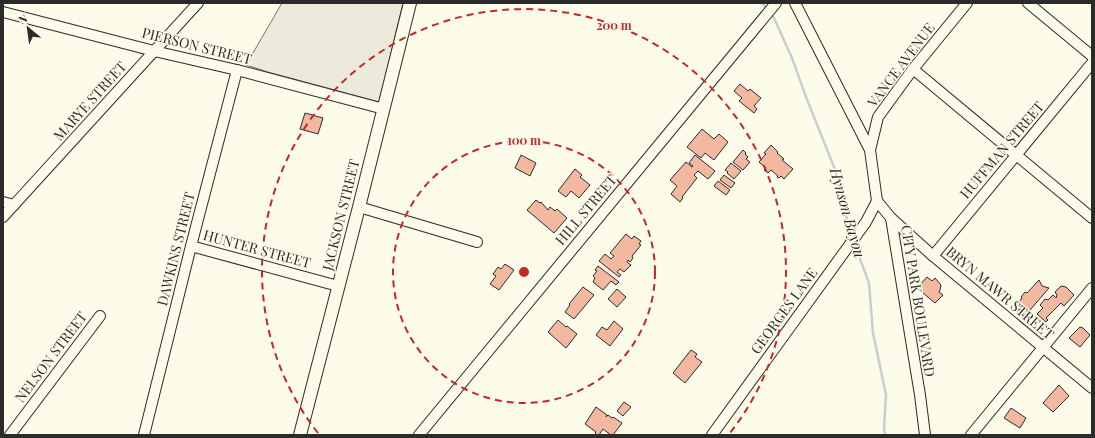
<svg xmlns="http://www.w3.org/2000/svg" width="1095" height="438" viewBox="0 0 1095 438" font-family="'Playfair Display',serif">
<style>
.parking{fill:#eceadb;stroke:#74746e}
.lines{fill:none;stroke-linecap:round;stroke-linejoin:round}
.stream{stroke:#c7d0d0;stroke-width:2.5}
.building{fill:#f2b8a0;stroke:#2b2b2b}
.minor-casing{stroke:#2b2b2b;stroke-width:12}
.major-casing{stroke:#2b2b2b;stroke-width:14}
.minor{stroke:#fdfbea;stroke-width:10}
.major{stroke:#fdfbea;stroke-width:12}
.ring{fill:none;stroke:#c62828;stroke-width:2;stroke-dasharray:7 5}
.labels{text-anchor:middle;stroke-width:3;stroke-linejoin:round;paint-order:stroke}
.street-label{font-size:14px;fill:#2b2b2b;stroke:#fdfbea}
.water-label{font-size:15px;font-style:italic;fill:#2b2b2b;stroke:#fdfbea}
.centre{fill:#c62828;stroke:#fdfbea;stroke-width:2}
.ring-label{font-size:12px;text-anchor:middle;font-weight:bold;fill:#c62828;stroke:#fdfbea;stroke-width:3;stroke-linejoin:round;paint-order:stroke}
</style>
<rect width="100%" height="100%" fill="#fdfbea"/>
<path class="parking" d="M282,3H403L379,102L268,72L246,65Z"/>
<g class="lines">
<g class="stream">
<path d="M762,3L767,9"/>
<path d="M770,13L774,18L792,58L806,97L836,172L851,236"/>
<path d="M854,243L869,283L873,333L886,395L884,428L885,435"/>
</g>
</g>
<g class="building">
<path d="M740,84L748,91L750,89L761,98L754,106L757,109L754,113L739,101L742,98L734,91Z"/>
<path d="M305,113L323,118L318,134L300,129Z"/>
<path d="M702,129L714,139L719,134L728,142L714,160L705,153L701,158L687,147Z"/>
<path d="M771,145L778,152L777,153L784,159L782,160L793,169L784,179L781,176L779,178L777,177L778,176L771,170L768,173L764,170L766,168L759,162L766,154L764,153Z"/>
<path d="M743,150L746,153L745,154L748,157L746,159L750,162L743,170L733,162Z"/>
<path d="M521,155L536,163L530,176L515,168Z"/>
<path d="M695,155L715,171L708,179L698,171L694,175L697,178L682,197L683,198L680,202L671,194L677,186L670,180L686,162L692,167L693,166L689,163Z"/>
<path d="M731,163L741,171L734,179L727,173L728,172L725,170Z"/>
<path d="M575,169L582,175L580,177L590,185L579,198L571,191L566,197L558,191Z"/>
<path d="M724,175L735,183L731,188L720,180Z"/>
<path d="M718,181L730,190L726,195L714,186Z"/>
<path d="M536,200L540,203L541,202L548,210L550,207L555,211L557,209L567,218L554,233L527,210Z"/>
<path d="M626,234L632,239L634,236L641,241L639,244L641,245L632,256L633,258L630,262L628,260L627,262L631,265L624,272L620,269L617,272L621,275L619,277L599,261L605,254L611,259L614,256L610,253Z"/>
<path d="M505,264L514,270L499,290L490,284L496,276L493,274L498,267L501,269Z"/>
<path d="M598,266L619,282L616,285L611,281L603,290L593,282L595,278L593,276L597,271L595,270Z"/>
<path d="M927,277L932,281L935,278L941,285L940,290L939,292L943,295L935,303L917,288Z"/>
<path d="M1039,280L1042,286L1049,288L1024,317L1021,313L1023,312L1020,309L1017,311L1015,308L1018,307L1016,306L1022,298L1021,297L1025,292L1027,293Z"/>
<path d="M1061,286L1066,287L1074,295L1064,306L1061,303L1046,318L1048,320L1046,322L1037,314L1043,308L1040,305L1045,299L1048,300L1053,295L1056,298L1057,295L1055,292Z"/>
<path d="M583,287L594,295L574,319L565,312L570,305L569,304Z"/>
<path d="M617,289L626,297L617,307L608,299Z"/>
<path d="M558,320L566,327L567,326L577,334L566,348L548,332Z"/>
<path d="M614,321L623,329L610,346L596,335L602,327L607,330Z"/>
<path d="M1080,327L1083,328L1090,335L1080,347L1069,338Z"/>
<path d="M691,350L697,354L695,357L702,362L685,383L673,373Z"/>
<path d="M1059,385L1069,396L1053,412L1043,403Z"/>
<path d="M624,402L631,407L623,416L617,411Z"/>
<path d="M596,407L607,415L606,417L608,415L612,418L613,417L622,423L613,435H611L603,429L599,435H597L595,433L596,432L585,424Z"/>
<path d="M1011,408L1026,418L1020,428L1004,418Z"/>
</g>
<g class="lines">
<g class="minor-casing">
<g id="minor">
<path d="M795,3L870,150L877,201L891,218L920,395L925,435"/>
<path d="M1028,3L1092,56"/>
<path d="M3,12L154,51L237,70L384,109"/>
<path d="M913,69L1092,218"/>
<path d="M870,150L878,117L913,69L967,3"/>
<path d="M3,202L14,205"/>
<path d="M359,207L477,242"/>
<path d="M3,217L198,3"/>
<path d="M891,218L933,256L1092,388"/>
<path d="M191,246L338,286"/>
<path d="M933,256L1092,63"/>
<path d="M10,435L100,316"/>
<path d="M144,435L191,246L237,70"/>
<path d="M419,435L776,3"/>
<path d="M712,435L866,222L877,201"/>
<path d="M971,435L1092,288"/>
</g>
</g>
<g class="major-casing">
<path id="major" d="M300,435L359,207L410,3"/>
</g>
<use href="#minor" class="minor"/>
<use href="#major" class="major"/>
</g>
<g class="ring">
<circle cx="524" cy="272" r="131"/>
<path d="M318 433A262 262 0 1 1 730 433"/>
</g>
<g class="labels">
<g class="street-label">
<text transform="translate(197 46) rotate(14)" y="5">PIERSON STREET</text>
<text transform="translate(901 65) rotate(-53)" y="5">VANCE AVENUE</text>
<text transform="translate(90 101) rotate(-48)" y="5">MARYE STREET</text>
<text transform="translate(1002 150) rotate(-50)" y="5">HUFFMAN STREET</text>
<text transform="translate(586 210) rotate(-50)" y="5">HILL STREET</text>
<text transform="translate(341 215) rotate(-76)" y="5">JACKSON STREET</text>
<text transform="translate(176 249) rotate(-76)" y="5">DAWKINS STREET</text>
<text transform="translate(257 249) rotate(15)" y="5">HUNTER STREET</text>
<text transform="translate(1000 293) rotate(40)" y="5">BRYN MAWR STREET</text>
<text transform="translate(918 301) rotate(81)" y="5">CITY PARK BOULEVARD</text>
<text transform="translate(784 311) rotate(-54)" y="5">GEORGES LANE</text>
<text transform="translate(51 357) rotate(-53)" y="5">NELSON STREET</text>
</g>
<g class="water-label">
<text transform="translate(847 213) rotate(74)" y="5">Hynson Bayou</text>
</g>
</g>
<circle cx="524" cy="272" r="6" class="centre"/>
<g class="ring-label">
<text x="614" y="30">200 m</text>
<text x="524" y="145">100 m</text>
</g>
<rect width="1095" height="438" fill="none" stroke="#2b2b2b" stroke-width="8"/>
<g transform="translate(28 28) rotate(331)" stroke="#fdfbea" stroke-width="3" paint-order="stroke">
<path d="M0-3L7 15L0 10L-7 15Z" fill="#2b2b2b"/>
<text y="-6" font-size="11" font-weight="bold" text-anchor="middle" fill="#2b2b2b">N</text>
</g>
</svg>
